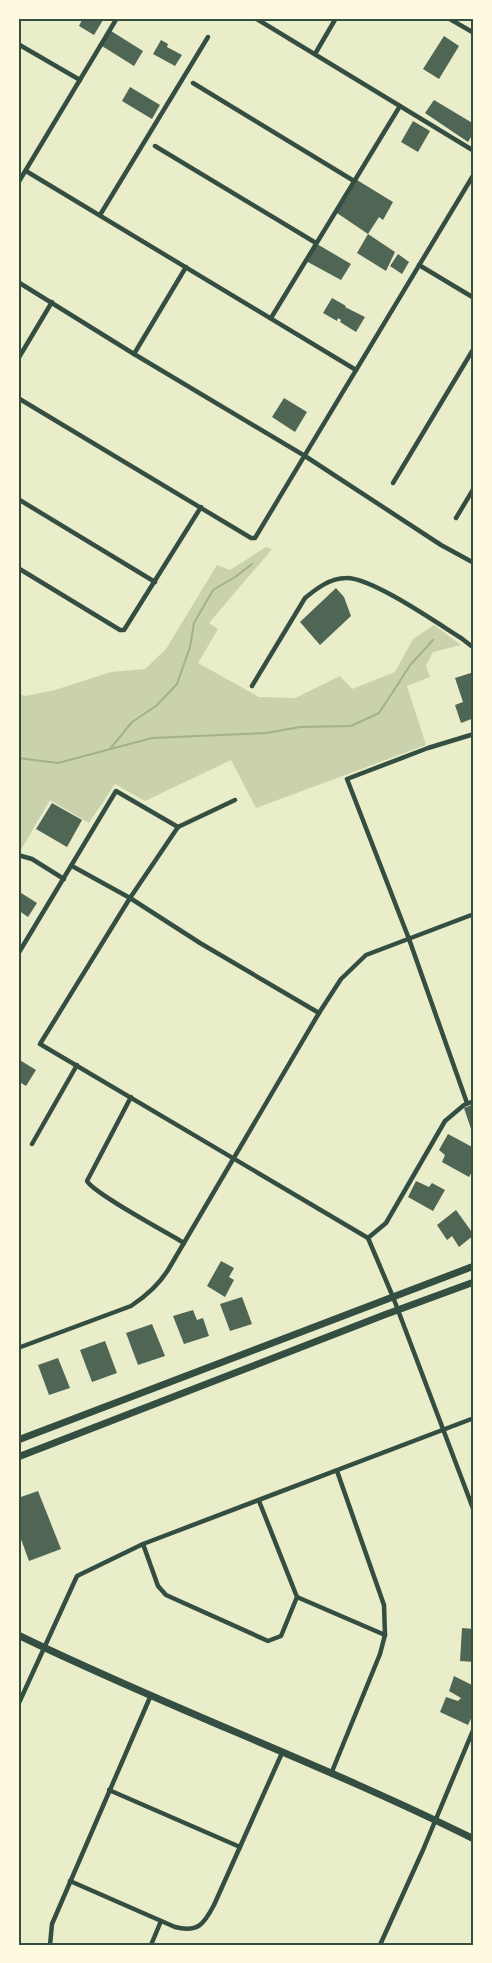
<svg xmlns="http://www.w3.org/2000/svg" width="492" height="1963" viewBox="0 0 492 1963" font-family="Lora,serif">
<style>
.green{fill:#cad2ad}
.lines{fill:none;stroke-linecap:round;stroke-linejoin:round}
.stream{stroke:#a3b18a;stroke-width:2}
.building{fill:#4f6655}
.minor{stroke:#344e41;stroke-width:4.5}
.secondary{stroke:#344e41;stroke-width:7}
.neatline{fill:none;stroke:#344e41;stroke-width:2}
</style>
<rect width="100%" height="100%" fill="#e9edc9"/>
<path class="green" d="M266,547L272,549L209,623L218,629L198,663L259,697L295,698L340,676L352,689L395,672L413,639L434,625L461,645L433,652L426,666L430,677L407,686L426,745L256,808L231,760L145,801L115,784L89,823L50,800L18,855V693L25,696L55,690L111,672L145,669L166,649L217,565L230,570Z"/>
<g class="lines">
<g class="stream">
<path d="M110,749L132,722L156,706L177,684L190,647L194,623L213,590L235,577L252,564"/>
<path d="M18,758L58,763L152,738L266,733L300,727L351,726L379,713L411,664L433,640"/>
</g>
</g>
<g class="building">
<path d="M83,18H100L103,20L94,35L79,26Z"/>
<path d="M111,31L143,51L134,66L102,46Z"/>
<path d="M444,36L459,46L439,79L423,69Z"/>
<path d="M161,40L168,44L167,47L182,55L175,66L153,54Z"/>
<path d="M130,87L160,105L152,119L122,101Z"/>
<path d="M434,100L474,124V132L468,142L425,113Z"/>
<path d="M413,121L430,131L418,152L401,142Z"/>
<path d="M357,180L393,202L383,220L379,217L368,234L395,252L386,271L357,253L368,234L337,213Z"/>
<path d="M317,244L351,264L341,280L306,261Z"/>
<path d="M398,254L409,262L402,274L390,266Z"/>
<path d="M332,298L346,306L345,307L365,317L356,332L340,322L341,320L338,318L337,321L323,313Z"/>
<path d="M284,398L307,412L295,432L272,417Z"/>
<path d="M336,588L344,597L351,616L320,645L300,622Z"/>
<path d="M474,672V718L461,723L455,705L463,702L455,678Z"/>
<path d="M52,803L82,820L67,847L36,829Z"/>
<path d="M18,891L37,903L28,917L18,910Z"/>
<path d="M18,1059L36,1070L26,1086L18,1081Z"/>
<path d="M474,1104V1138L464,1108Z"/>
<path d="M448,1134L474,1148V1168L469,1177L442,1162L445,1155L439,1150Z"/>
<path d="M416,1181L429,1187L432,1183L445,1190L433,1211L408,1197Z"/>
<path d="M456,1210L474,1235L459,1247L452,1236L447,1240L437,1225Z"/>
<path d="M221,1261L234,1268L229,1277L234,1280L225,1297L207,1286Z"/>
<path d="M242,1297L252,1324L230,1331L220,1304Z"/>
<path d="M193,1310L197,1320L203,1318L209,1336L184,1344L173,1316Z"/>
<path d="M152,1324L165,1356L138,1365L126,1333Z"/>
<path d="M105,1341L117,1373L92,1382L80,1350Z"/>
<path d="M58,1358L70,1388L49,1395L38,1365Z"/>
<path d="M38,1491L61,1549L29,1561L18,1531V1498Z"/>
<path d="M462,1628L474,1629V1662L460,1661Z"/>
<path d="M454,1676L474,1686V1712L468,1725L440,1712L446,1697L458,1701L461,1698L449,1691Z"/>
</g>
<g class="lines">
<g class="minor">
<path d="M255,18L474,151"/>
<path d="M448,18L474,33"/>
<path d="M18,44L80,80"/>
<path d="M315,54L336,18"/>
<path d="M193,83L354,181"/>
<path d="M155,146L316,243"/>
<path d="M26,171L356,370"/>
<path d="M18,183L117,18"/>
<path d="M100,215L208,37"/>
<path d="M419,265L474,298"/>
<path d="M18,282L134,354L305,456L441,545L474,563"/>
<path d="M271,318L400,106"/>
<path d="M134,354L186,267"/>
<path d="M18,359L52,302"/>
<path d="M18,398L251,538H255L474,174"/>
<path d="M393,483L474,348"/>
<path d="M18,499L155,582"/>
<path d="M456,518L474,488"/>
<path d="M18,568L120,630H124L201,507"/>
<path d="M252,686L305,598C316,589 330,578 346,578C371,577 437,623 461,638L474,648"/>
<path d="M178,827L130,898L40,1044L368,1238L393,1297L474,1511"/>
<path d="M178,827L235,800"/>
<path d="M18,855L32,859L64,879"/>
<path d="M72,866L130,898L200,943L319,1013"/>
<path d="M18,954L116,791L178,827"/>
<path d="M131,1097L87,1181C93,1193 168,1233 184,1243"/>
<path d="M467,1103L409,939L347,779L428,748L474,734"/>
<path d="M32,1144L77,1065"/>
<path d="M368,1238L386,1223L445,1121L464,1105L474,1101"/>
<path d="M18,1348L131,1306C146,1296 158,1286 168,1270L319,1013L341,979L366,955L474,914"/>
<path d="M259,1501L297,1597L385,1635"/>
<path d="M143,1544L158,1586L166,1595L268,1641L281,1636L297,1597"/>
<path d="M18,1705L77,1576L143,1544L474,1418"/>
<path d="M331,1774L380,1654L385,1635L384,1605L337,1471"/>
<path d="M109,1790L240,1847"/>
<path d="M70,1881L175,1927C198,1933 204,1924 214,1905L282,1753"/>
<path d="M50,1945L52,1924L151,1695"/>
<path d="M151,1945L161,1921"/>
<path d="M380,1945L423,1850L474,1728"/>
</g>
<g class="secondary">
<path d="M18,1440L474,1266"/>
<path d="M18,1457L384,1315L474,1282"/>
<path d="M18,1635C168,1708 325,1765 474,1839"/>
</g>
</g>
<rect width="492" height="1963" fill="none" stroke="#fefae0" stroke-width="39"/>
<rect x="20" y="20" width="452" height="1924" class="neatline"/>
</svg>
